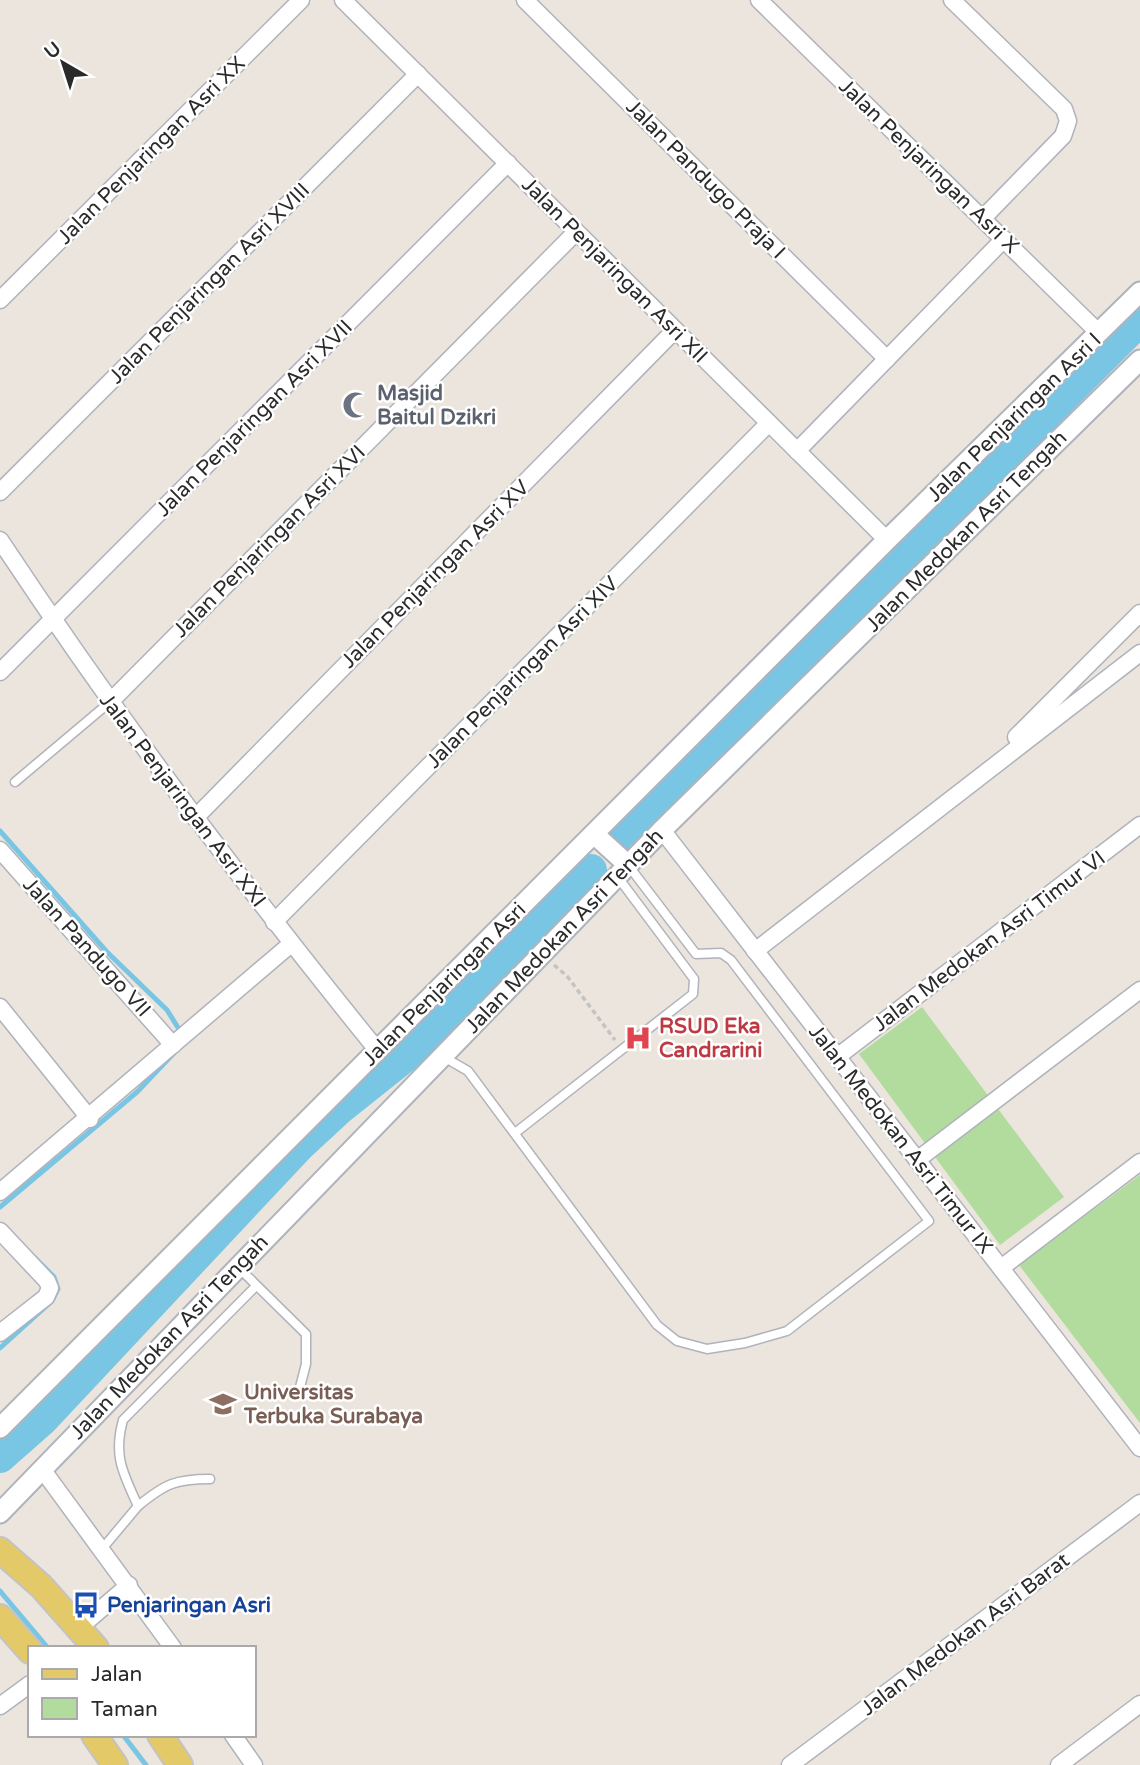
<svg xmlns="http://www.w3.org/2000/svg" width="1140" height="1765" viewBox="0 0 1140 1765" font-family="'Varela Round',sans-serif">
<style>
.green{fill:#b2dc9e}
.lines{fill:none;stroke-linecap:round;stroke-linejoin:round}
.stream{stroke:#79c6e4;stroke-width:5}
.river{stroke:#79c6e4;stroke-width:32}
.service-casing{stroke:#b0b3bc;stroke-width:11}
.minor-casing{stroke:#b0b3bc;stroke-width:19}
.tertiary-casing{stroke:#b0b3bc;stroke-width:23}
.primary-casing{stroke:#c3c3c3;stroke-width:28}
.path{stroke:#c3c3c3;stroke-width:3.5;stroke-dasharray:5 3.5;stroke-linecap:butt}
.service{stroke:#fff;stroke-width:8}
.minor{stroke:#fff;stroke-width:16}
.tertiary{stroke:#fff;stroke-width:19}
.primary{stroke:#e4c968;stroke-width:24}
.labels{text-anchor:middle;stroke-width:5;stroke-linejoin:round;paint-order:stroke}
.street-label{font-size:21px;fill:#2a2a2a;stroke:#fff}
.worship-label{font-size:21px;font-weight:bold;fill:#5b616d;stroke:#fff;text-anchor:start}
.health-label{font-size:21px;font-weight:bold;fill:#be3a42;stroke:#fff;text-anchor:start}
.education-label{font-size:21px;font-weight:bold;fill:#785e54;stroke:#fff;text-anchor:start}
.transit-label{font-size:21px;font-weight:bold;fill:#164399;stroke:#fff;text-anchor:start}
</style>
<rect width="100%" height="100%" fill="#ebe5dd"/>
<g class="green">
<path d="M922,1007L1064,1197L1000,1245L859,1054Z"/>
<path d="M1140,1175V1423L1019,1265Z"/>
</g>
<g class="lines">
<g class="stream">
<path d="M0,831L107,952L167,1010L182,1034"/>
<path d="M0,1207L137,1092L175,1052"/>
<path d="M0,1348L52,1301L58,1289L54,1277L35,1258"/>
<path d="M0,1591L48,1648"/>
<path d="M123,1735L146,1765"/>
</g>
<g class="river">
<path d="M623,838L1140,320"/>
<path d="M0,1457L42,1420L299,1146L339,1109L408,1054L591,870"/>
</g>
<g class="service-casing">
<g id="service">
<path d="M15,782L110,702"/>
<path d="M442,1056L468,1071L657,1325L677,1341L707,1349L745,1343L787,1331L929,1221L731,960L721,953L696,954L628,865"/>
<path d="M515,1133L693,994L694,979L617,876"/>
<path d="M238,1267L306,1334V1364L299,1391"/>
<path d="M138,1506C165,1484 175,1479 210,1479"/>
<path d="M102,1549L138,1506C123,1473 113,1456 123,1420L256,1286"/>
</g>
</g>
<g class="minor-casing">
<g id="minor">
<path d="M343,0L887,540"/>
<path d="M525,0L887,359"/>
<path d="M759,0L1099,333"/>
<path d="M952,0L1064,109L1068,121L1063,136L983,218"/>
<path d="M0,300L301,0"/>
<path d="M797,451L1004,239"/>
<path d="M0,492L418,74"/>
<path d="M0,540C117,717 244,886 378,1051"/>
<path d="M0,672L508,163"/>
<path d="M110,702L576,232"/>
<path d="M1016,737L1140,613"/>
<path d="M195,818L675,330"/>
<path d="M662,830L1140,1448"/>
<path d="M0,850L173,1045"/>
<path d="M274,922L769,423"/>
<path d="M755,951L1140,653"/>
<path d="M0,1007L90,1119"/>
<path d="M837,1057L1140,825"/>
<path d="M917,1160L1140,990"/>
<path d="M0,1192L291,944"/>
<path d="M0,1231L47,1281L50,1288L46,1297L0,1333"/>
<path d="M1001,1268L1140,1162"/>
<path d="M42,1469L173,1648"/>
<path d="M79,1628L129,1585"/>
<path d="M0,1706L30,1684"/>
<path d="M233,1735L254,1765"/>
<path d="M790,1765L1140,1503"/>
<path d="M1059,1765L1140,1704"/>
</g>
</g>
<g class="tertiary-casing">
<g id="tertiary">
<path d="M594,834L628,865"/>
<path d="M0,1428L887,540L1140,292"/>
<path d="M0,1513L662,830L1140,360"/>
</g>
</g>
<g class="primary-casing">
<g id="primary">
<path d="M0,1550L41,1586L96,1648"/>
<path d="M0,1617L30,1651"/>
<path d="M94,1735L115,1765"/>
<path d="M160,1735L180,1765"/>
</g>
</g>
<path class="path" d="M554,965L567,976L615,1040"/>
<use href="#service" class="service"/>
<use href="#minor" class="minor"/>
<use href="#tertiary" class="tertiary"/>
<use href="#primary" class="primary"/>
</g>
<defs>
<g id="mosque-bare" transform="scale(2.1)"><path d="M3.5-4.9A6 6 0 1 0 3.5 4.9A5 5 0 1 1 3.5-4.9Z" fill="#6b7280" stroke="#fff" stroke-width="2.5" paint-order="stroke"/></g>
<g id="hospital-bare" transform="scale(2.1)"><path d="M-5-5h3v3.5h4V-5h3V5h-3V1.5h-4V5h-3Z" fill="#e0444e" stroke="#fff" stroke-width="2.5" paint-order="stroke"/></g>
<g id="university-bare" transform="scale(2.1)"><path d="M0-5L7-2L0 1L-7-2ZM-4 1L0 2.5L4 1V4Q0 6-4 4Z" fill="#8d6e63" stroke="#fff" stroke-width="2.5" paint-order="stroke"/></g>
<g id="bus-bare" transform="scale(2.1)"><path d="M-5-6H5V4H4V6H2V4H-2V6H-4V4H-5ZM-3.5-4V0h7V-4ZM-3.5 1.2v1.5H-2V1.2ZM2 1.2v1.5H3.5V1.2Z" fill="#1a4fb4" stroke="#fff" stroke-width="2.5" paint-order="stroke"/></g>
</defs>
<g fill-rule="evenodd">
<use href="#mosque-bare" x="356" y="405"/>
<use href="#hospital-bare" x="638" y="1038"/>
<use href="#university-bare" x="223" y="1404"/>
<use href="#bus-bare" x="86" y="1605"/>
</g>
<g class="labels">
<g class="street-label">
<text transform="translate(151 150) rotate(-45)" y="7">Jalan Penjaringan Asri XX</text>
<text transform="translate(929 166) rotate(44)" y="7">Jalan Penjaringan Asri X</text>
<text transform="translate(706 179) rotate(45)" y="7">Jalan Pandugo Praja I</text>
<text transform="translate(615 270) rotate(45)" y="7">Jalan Penjaringan Asri XII</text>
<text transform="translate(209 283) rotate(-45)" y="7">Jalan Penjaringan Asri XVIII</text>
<text transform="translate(1014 417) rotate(-44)" y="7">Jalan Penjaringan Asri I</text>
<text transform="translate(254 418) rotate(-45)" y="7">Jalan Penjaringan Asri XVII</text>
<text transform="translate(966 531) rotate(-45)" y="7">Jalan Medokan Asri Tengah</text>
<text transform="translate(269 541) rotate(-45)" y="7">Jalan Penjaringan Asri XVI</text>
<text transform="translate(435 574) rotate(-45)" y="7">Jalan Penjaringan Asri XV</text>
<text transform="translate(522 672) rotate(-45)" y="7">Jalan Penjaringan Asri XIV</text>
<text transform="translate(183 800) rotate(53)" y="7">Jalan Penjaringan Asri XXI</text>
<text transform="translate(564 931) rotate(-46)" y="7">Jalan Medokan Asri Tengah</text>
<text transform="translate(989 941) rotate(-37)" y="7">Jalan Medokan Asri Timur VI</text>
<text transform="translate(87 947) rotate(48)" y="7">Jalan Pandugo VII</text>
<text transform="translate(444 984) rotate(-45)" y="7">Jalan Penjaringan Asri</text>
<text transform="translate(901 1139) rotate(52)" y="7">Jalan Medokan Asri Timur IX</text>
<text transform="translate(169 1337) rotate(-46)" y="7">Jalan Medokan Asri Tengah</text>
<text transform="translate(965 1634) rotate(-37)" y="7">Jalan Medokan Asri Barat</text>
</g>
<g class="worship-label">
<text x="377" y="400">Masjid<tspan x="377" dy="24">Baitul Dzikri</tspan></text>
</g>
<g class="health-label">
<text x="659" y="1033">RSUD Eka<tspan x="659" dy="24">Candrarini</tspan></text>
</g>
<g class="education-label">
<text x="244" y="1399">Universitas<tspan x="244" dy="24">Terbuka Surabaya</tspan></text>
</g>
<g class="transit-label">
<text x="107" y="1612">Penjaringan Asri</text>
</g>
</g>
<rect x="28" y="1646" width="228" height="91" fill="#ffffff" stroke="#aaaaaa" stroke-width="2"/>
<rect x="42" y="1669" width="35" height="10" fill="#e4c968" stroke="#aaaaaa" stroke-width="2"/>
<text x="91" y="1681" font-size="21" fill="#2a2a2a">Jalan</text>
<rect x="42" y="1698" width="35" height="21" fill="#b2dc9e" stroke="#aaaaaa" stroke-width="2"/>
<text x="91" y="1716" font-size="21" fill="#2a2a2a">Taman</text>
<g transform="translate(63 63) rotate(321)" stroke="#ffffff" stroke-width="5" paint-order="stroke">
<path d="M0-5L12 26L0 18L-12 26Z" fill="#2a2a2a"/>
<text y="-10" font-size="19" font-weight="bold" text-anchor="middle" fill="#2a2a2a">U</text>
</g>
</svg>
